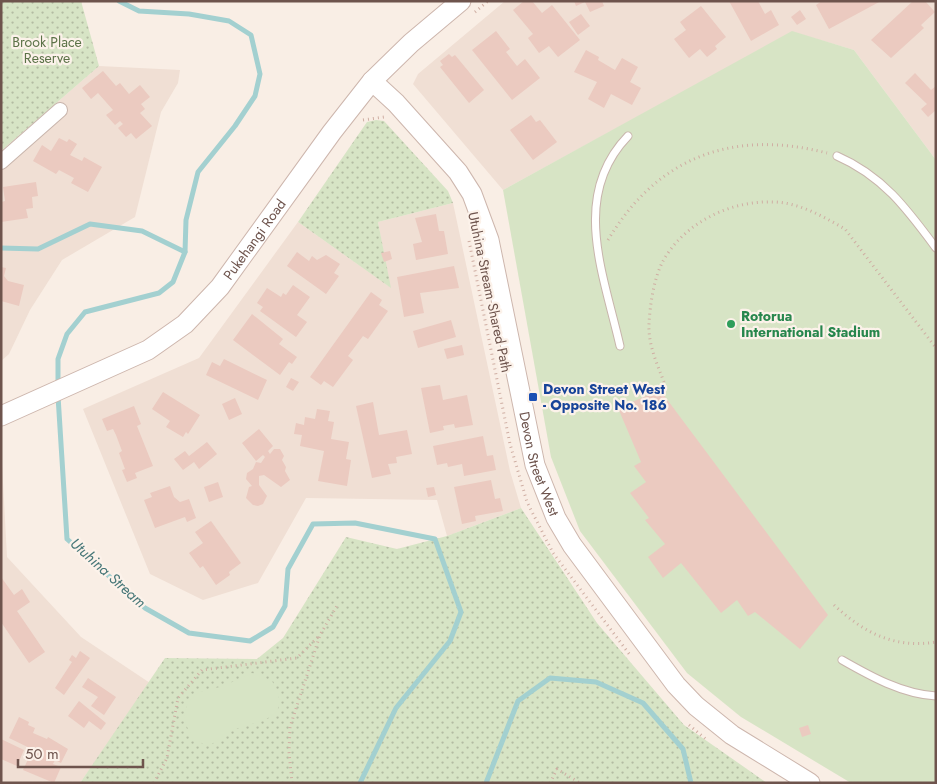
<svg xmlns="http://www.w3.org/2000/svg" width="937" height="784" viewBox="0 0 937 784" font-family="Jost,sans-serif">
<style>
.residential{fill:#f0dfd4}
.grass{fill:url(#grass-dots)}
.pitch{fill:#d7e4c5}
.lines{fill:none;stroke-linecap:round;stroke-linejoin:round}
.stream{stroke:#a3d0d0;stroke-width:5}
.building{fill:#ebcac0}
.service-casing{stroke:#c8b5ac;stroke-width:9}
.minor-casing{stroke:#c8b5ac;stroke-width:16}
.secondary-casing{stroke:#cdb6ad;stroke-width:21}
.path{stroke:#cfaea3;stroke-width:3;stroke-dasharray:1 4;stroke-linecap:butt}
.service{stroke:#fff;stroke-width:7}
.minor{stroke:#fff;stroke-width:14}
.secondary{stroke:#fff;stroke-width:19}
.leisure-dot{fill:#2e9e5b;stroke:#fcf2ea;stroke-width:2}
.transit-dot{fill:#1a4fb4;stroke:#fcf2ea;stroke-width:2}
.labels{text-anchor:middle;stroke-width:4.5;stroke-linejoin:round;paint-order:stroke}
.park-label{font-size:14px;fill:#5b7247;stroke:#fcf2ea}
.street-label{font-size:14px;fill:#6e544d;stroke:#fcf2ea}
.leisure-label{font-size:14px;font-weight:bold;fill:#27864d;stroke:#fcf2ea;text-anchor:start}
.transit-label{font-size:14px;font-weight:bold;fill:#164399;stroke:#fcf2ea;text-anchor:start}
.water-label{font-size:15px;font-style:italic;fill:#477778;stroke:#fcf2ea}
</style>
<defs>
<pattern id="grass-dots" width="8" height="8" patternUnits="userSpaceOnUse" patternTransform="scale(1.25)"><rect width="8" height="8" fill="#d7e4c5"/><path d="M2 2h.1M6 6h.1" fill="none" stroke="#b3bba2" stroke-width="1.8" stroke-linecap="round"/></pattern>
</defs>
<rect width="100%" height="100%" fill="#f9eee5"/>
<g class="residential">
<path d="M505,1H936V160L854,50L793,32L503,190L413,84L418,74Z"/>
<path d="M99,66L180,70L178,83L161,112L135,217L62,260L30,310L9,354L1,361V151Z"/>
<path d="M453,203L510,471L521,508L447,536L437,500L306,498L258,583L203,600L150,574L83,409L199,358L298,222L390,287L378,222Z"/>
<path d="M1,445L7,557L81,637L150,683L80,783H1Z"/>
</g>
<g class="grass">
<path d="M1,1H81L99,66L1,151Z"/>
<path d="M376,120L384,121L448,191L453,203L378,222L391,288L298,222L367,122Z"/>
<path d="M521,508L597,623L684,725L767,783H80L165,658L257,659L283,638L346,537L397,549L447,536Z"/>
</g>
<g class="pitch">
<path d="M792,31L854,50L936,160V783H851L741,717L687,673L580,531L551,457L503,190Z"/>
<path d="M252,673L272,681C295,720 259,720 233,730C223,733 217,743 207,746C185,737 175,710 197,694C204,689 215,689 223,686C233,682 242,677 252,673Z"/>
</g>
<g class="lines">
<g class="stream">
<path d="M1,248L38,249L90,224L142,231L185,252"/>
<path d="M58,385V359L67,334L85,312L159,293L173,282L185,252L186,220L198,172L235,126L255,96L260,74L251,35L229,21L189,14L139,11L119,1"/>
<path d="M58,396L67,539L145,608L189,633L250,641L273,627L285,606L288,569L313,524L355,523L435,539L461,612L450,641L396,708L360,783"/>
<path d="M486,783L518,701L550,678L596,682L643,703L683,749L691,783"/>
</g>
</g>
<g class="building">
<path d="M524,1H532L542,13L552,5L580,40L558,57L549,46L539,53L528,38L533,34L513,10Z"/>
<path d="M574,1H602L604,6L590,12L585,2L576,6Z"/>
<path d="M729,1H758L765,14L771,10L779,25L751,41Z"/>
<path d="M822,1L831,2L881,1L829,29L816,5Z"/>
<path d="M913,1H925L935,12L921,25L924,28L891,58L871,40Z"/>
<path d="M701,6L726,37L715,46L717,49L707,57L700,49L689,58L674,39L686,30L680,22Z"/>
<path d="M800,10L806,19L797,25L791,17Z"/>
<path d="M581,14L590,26L578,35L569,22Z"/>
<path d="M496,31L510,49L506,52L517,66L525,59L540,78L512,100L472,50Z"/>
<path d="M586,50L599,57L598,60L615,70L622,58L638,67L630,82L641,88L632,105L611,94L604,108L588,99L597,82L574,72Z"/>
<path d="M449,54L452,57L455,55L484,90L469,103L440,67L443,65L440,61Z"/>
<path d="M103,71L116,86L120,83L129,94L140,85L150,97L141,104L145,109L140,113L152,126L136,139L131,133L126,137L118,128L123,124L120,121L115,125L106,115L113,110L98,93L91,99L82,88Z"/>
<path d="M915,73L931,90L936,86V110L928,117L921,109L927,104L905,83Z"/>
<path d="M531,115L536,122L540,120L557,142L533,160L510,130Z"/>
<path d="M59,138L67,142L69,139L77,144L70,155L82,161L84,157L102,167L88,192L71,183L74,178L59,170L56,174L33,161L42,145L51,151Z"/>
<path d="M36,182L38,196L32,197L33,208L26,209L28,218L1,222V202L5,201L3,187Z"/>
<path d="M436,214L439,231H444L448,254L416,260L413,244L422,242L415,218Z"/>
<path d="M390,251L392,259L384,262L381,253Z"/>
<path d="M297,252L309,261L312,256L317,260L326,255L340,264L334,273L339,276L326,294L287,266Z"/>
<path d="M454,266L459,288L420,293L424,313L404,317L397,277Z"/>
<path d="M1,267L6,268L4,276L8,281L24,285L19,306L1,301Z"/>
<path d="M293,285L310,297L297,315L307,322L296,337L260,311L263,307L257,303L267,288L281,297L283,293L286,295Z"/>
<path d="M371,292L382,300L379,305L388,311L368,339L363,336L348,356L353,360L333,387L324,381L321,385L310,377Z"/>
<path d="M252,314L283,339L279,344L297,357L292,364L289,362L280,375L233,340Z"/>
<path d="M451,320L456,337L418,348L413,331Z"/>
<path d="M462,345L464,355L447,359L444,349Z"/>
<path d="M224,359L267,380L258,400L206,375L212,362L220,366Z"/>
<path d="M291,378L299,382L293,391L286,387Z"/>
<path d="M440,385L443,400L467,395L473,425L455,428L454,424L443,426L444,430L430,433L421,388Z"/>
<path d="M660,390L828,615L800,649L755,612L748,616L737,600L721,613L681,563L663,578L648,557L665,544L645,520L649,518L630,493L646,482L634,466L641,462L618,408Z"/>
<path d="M163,392L200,415L188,434L186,432L183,437L166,427L170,421L152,409Z"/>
<path d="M235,398L242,414L229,420L222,404Z"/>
<path d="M373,402L379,435L407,430L412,454L396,457L397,463L388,464L391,474L372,478L356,406Z"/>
<path d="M134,406L141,424L137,426L153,466L135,473L137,478L127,482L122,470L125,469L119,453L122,451L116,435L113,429L107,431L102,419Z"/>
<path d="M317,409L330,411L328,421L334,422L331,439L349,442L346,459L351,460L347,486L318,481L324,451L300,446L302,435L294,434L296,423L304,425L305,417L315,419Z"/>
<path d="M259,429L273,446L268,451L270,454L274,449H280L284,456L282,460L286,467L285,471L290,480L281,487L264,475L259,476V485L267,496L263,504L258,506L253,505L246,498L249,487L252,486L246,479L247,473L253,469L256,462L261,463L265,457L263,455L256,461L242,443Z"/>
<path d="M483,436L487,456L493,455L496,470L464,476L462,464L448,467L447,463L437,465L433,446Z"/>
<path d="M207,442L217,454L199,469L194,462L183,470L174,459L185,451L189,456Z"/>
<path d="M491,480L495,499L500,498L503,511L475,516L476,521L462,524L454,487Z"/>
<path d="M218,482L223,497L209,502L204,487Z"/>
<path d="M170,486L174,497L180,502L189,499L196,518L187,522L185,517L155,528L144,500L152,497L150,493Z"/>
<path d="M434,487L436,495L428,497L426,488Z"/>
<path d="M211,521L241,563L229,572L230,575L216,585L203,566L200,568L189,553L203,543L195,532Z"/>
<path d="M1,577L14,595L22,589L30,602L17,611L45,652L29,663L1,622Z"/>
<path d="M80,651L90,658L64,695L55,688L72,662L69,660L72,655L76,658Z"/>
<path d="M88,678L116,697L104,715L91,706L98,697L82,687Z"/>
<path d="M79,701L106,723L101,730L89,721L84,728L68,716Z"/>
<path d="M19,717L29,722L28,725L35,728L33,733L47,739L48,737L68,749L61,763L55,760L53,764L61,767L54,783L23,770L31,753L36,756L38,752L9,738Z"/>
<path d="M808,725L811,734L802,737L799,728Z"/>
<path d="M1,739L24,750L17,766L1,759Z"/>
</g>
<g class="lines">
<g class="service-casing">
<g id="service">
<path d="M837,156C883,176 907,209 936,248"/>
<path d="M620,346C604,275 570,196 628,136"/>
<path d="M842,660C870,676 902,694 936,696"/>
</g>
</g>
<g class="minor-casing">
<path id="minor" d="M1,162L60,110"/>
</g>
<g class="secondary-casing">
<g id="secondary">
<path id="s1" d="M372,81L396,103L458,172L472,194L489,240L535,465L556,518L572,545L676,685L696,706L732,735L810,783"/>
<path id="s2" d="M1,416L148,350L185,324L220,287L332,132L372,81L411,43L461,1"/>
</g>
</g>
<g class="path">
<path d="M475,12L488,1"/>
<path d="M363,120L384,117"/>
<path d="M608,240C658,156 734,129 827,153"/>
<path d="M469,241L510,444L527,502L553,553L630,655"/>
<path d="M664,382C657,364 648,344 649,324C650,304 654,278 663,261C685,222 731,200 775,202C800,203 824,217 845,229L936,348"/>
<path d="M834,605C863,632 894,649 936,642"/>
<path d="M689,725L707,740"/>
<path d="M154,783L167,758L178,698L202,670L297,658L320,635"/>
<path d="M292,783L289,752L290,727L320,635L338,604"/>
<path d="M550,783L557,769L580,783"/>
</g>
<use href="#service" class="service"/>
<use href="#minor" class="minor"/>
<use href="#secondary" class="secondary"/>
</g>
<circle class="leisure-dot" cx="731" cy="324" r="5"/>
<rect class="transit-dot" x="528" y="392" width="10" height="10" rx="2.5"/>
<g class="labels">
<g class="park-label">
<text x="47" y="47">Brook Place<tspan x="47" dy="16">Reserve</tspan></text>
</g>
<g class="street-label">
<text dy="5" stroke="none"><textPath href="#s2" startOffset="316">Pukehangi Road</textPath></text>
<text transform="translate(490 292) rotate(78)" y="5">Utuhina Stream Shared Path</text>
<text dy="5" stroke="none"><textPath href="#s1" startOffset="430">Devon Street West</textPath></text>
</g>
<g class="leisure-label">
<text x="741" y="321">Rotorua<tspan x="741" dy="16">International Stadium</tspan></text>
</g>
<g class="transit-label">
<text x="543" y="394">Devon Street West<tspan x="543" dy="16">- Opposite No. 186</tspan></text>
</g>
<g class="water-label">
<text transform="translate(108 573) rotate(42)" y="5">Utuhina Stream</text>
</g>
</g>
<rect width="937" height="784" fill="none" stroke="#6e544d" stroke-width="5"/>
<path d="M18 759v8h125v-8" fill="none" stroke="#6e544d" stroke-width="2.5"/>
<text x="25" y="759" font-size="15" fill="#6e544d" stroke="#fcf2ea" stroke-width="4" paint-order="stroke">50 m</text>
</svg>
